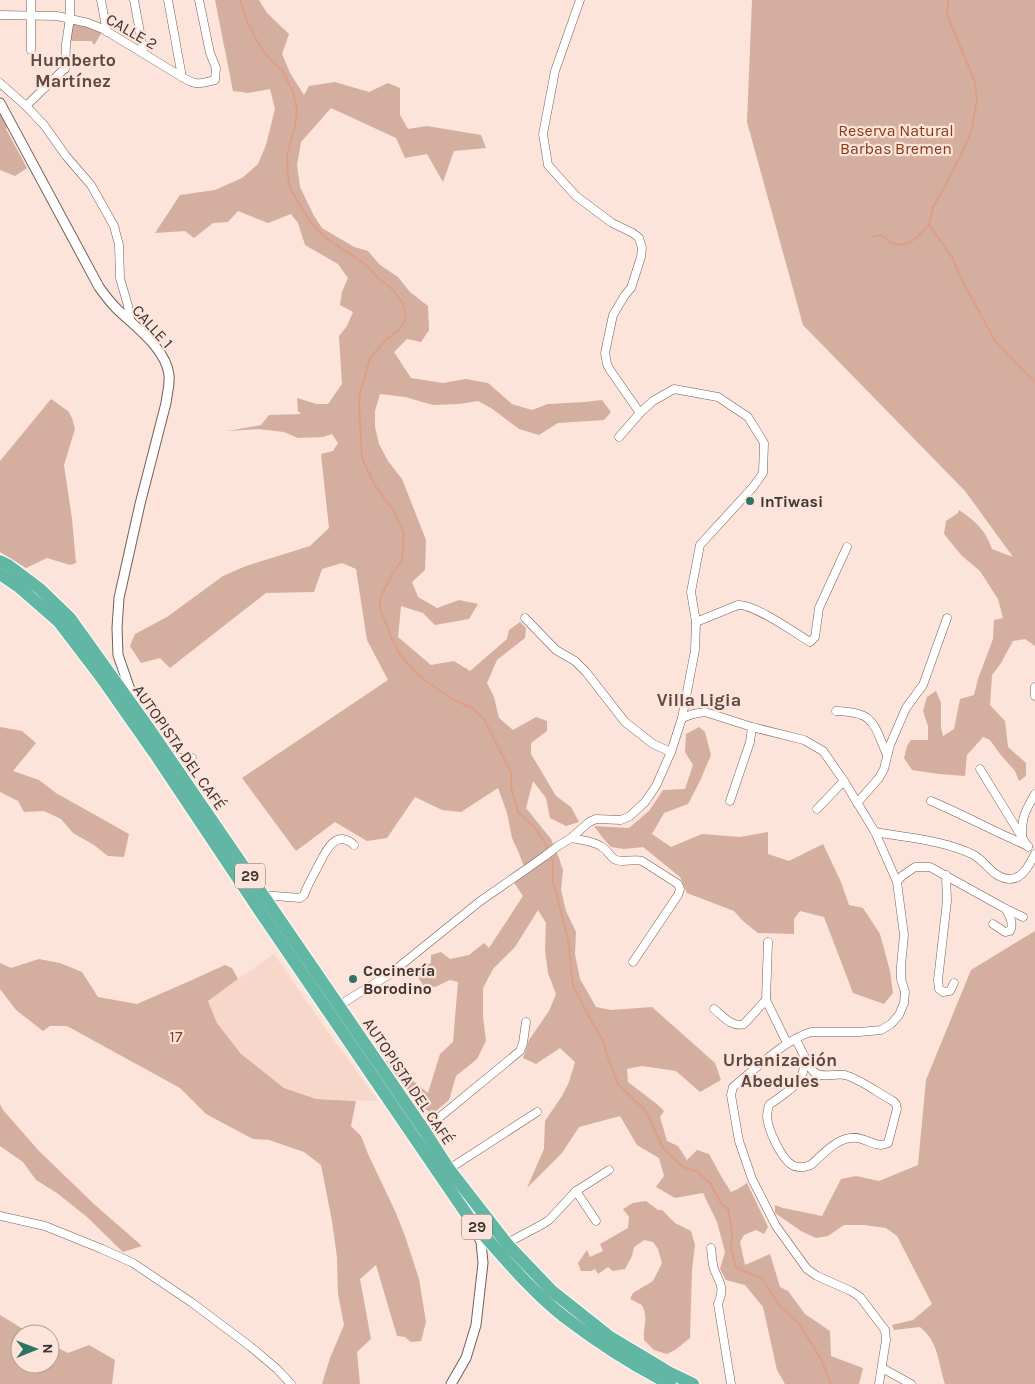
<svg xmlns="http://www.w3.org/2000/svg" width="1035" height="1384" viewBox="0 0 1035 1384" font-family="Karla,sans-serif">
<style>
.built{fill:#f6d7ca}
.green{fill:#d4ae9e}
.lines{fill:none;stroke-linecap:round;stroke-linejoin:round}
.stream{stroke:#dd9f85;stroke-width:2}
.minor-casing{stroke:#745f57;stroke-width:9}
.tertiary-casing{stroke:#745f57;stroke-width:11}
.trunk-casing{stroke:#fff;stroke-width:14}
.minor{stroke:#fff;stroke-width:8}
.tertiary{stroke:#fff;stroke-width:9}
.trunk{stroke:#62b6a4;stroke-width:12}
.poi-dot{fill:#307263;stroke:#fce4da;stroke-width:2}
.labels{text-anchor:middle;stroke-width:4.5;stroke-linejoin:round;paint-order:stroke}
.shield{fill:#fce4da;stroke:#766963;stroke-width:1}
.shield-label{font-size:15px;font-weight:bold;fill:#3d3430}
.street-label{font-size:16px;fill:#3d3430;stroke:#fce4da}
.park-label{font-size:16px;fill:#863b17;stroke:#fce4da}
.poi-label{font-size:16px;font-weight:bold;fill:#3d3430;stroke:#fce4da;text-anchor:start}
.neighbourhood-label{font-size:18px;font-weight:bold;fill:#5c4941;stroke:#fce4da}
</style>
<rect width="100%" height="100%" fill="#fce4da"/>
<path class="built" d="M274,954L328,1032L378,1101L316,1099L284,1088L241,1054L217,1023L208,1000Z"/>
<g class="green">
<path d="M215,0H259L267,13L289,34L282,54L290,73L304,95L309,86L335,82L369,92L388,83L400,88V115L408,129L427,126L481,135L486,148L454,151L443,182L427,154L405,158L396,138L331,108L301,142L297,165L300,187L314,216L322,228L354,247L368,251L380,265L398,277L410,292L428,306L429,330L421,342L407,339L394,352L411,378L443,383L466,379L488,383L512,404L532,410L548,404L585,402L602,400L611,412L604,420L558,423L539,435L519,429L491,408L478,401L459,404L433,405L405,397L380,394L375,411V427L379,444L388,461L402,479L426,540L425,570L412,582L418,597L437,608L459,600L478,604L469,619L435,625L423,613L401,606L398,637L431,665L454,661L470,671L507,639L509,630L520,622L526,628L525,638L497,660L487,683L494,697L499,718L513,730L536,717L547,721V731L531,743V754L556,796L571,807L579,822L566,826L550,818L546,798L533,781L526,808L551,839L559,858L563,870L561,890L566,911L576,932L575,954L580,979L596,1007L611,1010L652,1007L715,1063L721,1080L700,1092L676,1071L642,1066L627,1069L628,1082L658,1105L664,1111L660,1117L667,1141L678,1146L687,1160L697,1150L709,1154L721,1176L731,1192L738,1189L747,1183L768,1227L764,1234L756,1230L744,1235L740,1242L745,1265L770,1254L780,1287L788,1291L805,1314L830,1331L831,1356L863,1368L859,1384H785L777,1370L763,1307L745,1285L726,1280L720,1269L725,1252L717,1222L703,1193L675,1198L656,1187L664,1176L659,1158L637,1145L620,1116L579,1127L562,1153L527,1188L544,1149L545,1121L562,1096L569,1082L575,1062L560,1048L536,1064L523,1058L529,1040L549,1011L556,994L548,973L545,950L546,923L538,910L515,947L493,969L483,988V1017L486,1041L477,1059L456,1076L449,1100L432,1114L419,1104L385,1061L400,1063L412,1080L428,1093L440,1054L453,1042L458,982L450,980L435,987L423,985L418,977L419,970L431,963V955L441,952L450,959L469,955L484,943L489,948L523,896L513,881L527,874L518,851L512,838L507,813L498,788L461,812L442,810L415,797L387,838L367,841L335,822L296,851L242,778L388,680L367,640L356,569L342,563L322,569L314,592L266,593L170,668L160,658L141,663L130,646L135,634L167,617L223,576L246,566L310,546L329,528L321,454L333,451L338,443L332,434L323,437L298,438L284,432L258,429L227,431L261,425L269,415L301,414L298,411L297,398L317,404H328L342,384L339,336L347,326L353,312L340,305L342,292L348,278L338,264L305,245L298,223L291,214L268,223L238,211L228,222L213,223L194,238L185,231L155,233L180,195L215,190L242,178L258,164L266,145L275,109L270,89L248,93L233,91Z"/>
<path d="M752,0H1035V646L1025,639L1013,641L1001,663L992,675L990,705L1005,721L1008,747L1026,763V776L1019,781L1015,771L1000,754L990,740L983,737L967,755L965,776L939,774L912,770L904,758L907,746L911,740H928V726L923,711L927,697L936,691L941,703V727L943,736L954,729L960,699L974,695L978,679L993,639L994,620L1003,618L998,599L980,571L962,556L944,534L946,521L958,513L959,510C976,522 985,529 992,549L1013,557L965,491L803,325L747,122Z"/>
<path d="M73,23L92,27L102,32L95,44H93L92,41H70L71,27Z"/>
<path d="M0,114L7,127L6,129L27,168L15,176L0,170Z"/>
<path d="M51,399L68,411L72,418L75,429L64,465L72,519L76,563L70,565L47,558L26,568L0,552V461Z"/>
<path d="M0,727L22,731L36,743L13,771L39,780L56,793L129,834L124,857L108,856L94,845L73,833L61,819L44,811L24,812L18,801L0,792Z"/>
<path d="M699,727L705,732L711,755L700,781L688,804L664,813L652,834L671,847L702,834L740,837L768,832V854L789,861L823,844L841,882L849,905L863,908L880,934L890,971L893,993L884,1004L853,993L824,917L800,911L794,919V934L758,933L743,921L734,911L687,893L680,877L643,847L624,849L611,847L602,837L594,826L629,828L649,811L663,790L685,789L693,765L685,752L686,734Z"/>
<path d="M1035,931V1384H945C938,1363 939,1342 920,1327L894,1330L892,1325L913,1320L932,1304L897,1236L886,1228L864,1225H844L828,1236L816,1238L801,1231L775,1213V1205L783,1208L822,1216L841,1179L856,1176L879,1181L918,1165L926,1080L971,970Z"/>
<path d="M39,959L60,963L82,972L98,997L137,1004L192,980L225,965L232,968L238,979L208,1001L217,1023L241,1054L284,1088L316,1099L356,1101L351,1126L361,1136L368,1154L396,1213L405,1236L419,1279L426,1322L421,1341L411,1342L405,1337L397,1336L376,1265L360,1279L371,1339L357,1352L360,1384H322L330,1358L344,1325L338,1294L337,1257L332,1221L321,1165L304,1152L269,1140L253,1139L206,1114L180,1088L67,1026H50L43,1031L16,1010L0,989V963L11,968Z"/>
<path d="M0,1104L3,1110L39,1151L95,1205L142,1246L123,1252L87,1217L57,1193L36,1180L23,1162L0,1146Z"/>
<path d="M646,1201L658,1210H662L675,1223L691,1231L695,1245L692,1270L690,1338L675,1350L667,1354L654,1350L644,1340C643,1324 649,1320 642,1305L630,1299L633,1293L653,1281L662,1263L658,1249L653,1242L644,1240L634,1247L632,1256L625,1269L613,1271L608,1267L598,1274L595,1269L591,1271H581L578,1263L587,1250L590,1257L603,1251L600,1244L628,1228L629,1217L623,1209L633,1203Z"/>
<path d="M0,1315L31,1334H20V1364H50V1344L68,1353L89,1345L115,1360L112,1384H0Z"/>
</g>
<g class="lines">
<g class="stream">
<path d="M240,0L247,21L257,41L267,56L283,72L293,92L297,110L295,126L287,155L288,178L290,188L309,220L323,236L365,264L380,280L391,288L403,303L406,318L400,329L385,341L370,358L360,393L359,406L362,458L374,484L394,511L404,533L402,560L391,576L380,598V608L391,637L399,653L414,671L426,681L454,700L472,708L484,719L511,772V786L518,812L534,827L544,841L549,851"/>
<path d="M948,0L947,15L975,82L977,100L972,128L966,145L943,190L933,207L929,225L952,257L961,278L995,341L1035,382"/>
<path d="M872,237C885,232 883,239 892,243C907,250 920,235 929,225"/>
<path d="M551,856L553,862V882L568,939L573,986L593,1024L602,1038L608,1058L618,1084L646,1111L663,1148L683,1167L698,1172L710,1183L721,1203L728,1209L732,1231L731,1250L736,1267L748,1273L762,1278L780,1306L800,1325L821,1359L831,1384"/>
</g>
<g class="minor-casing">
<g id="minor">
<path d="M101,0L107,32"/>
<path d="M134,0L144,54"/>
<path d="M168,0L182,77"/>
<path d="M580,0L555,71L543,134L548,165L576,196L612,223L633,233L639,238L642,248L641,257L631,288L625,295L613,315L605,353L607,364L610,370L640,413"/>
<path d="M0,15L57,16L88,23L103,29L182,77C197,86 198,84 215,80L216,68L210,53L199,0"/>
<path d="M31,50V0"/>
<path d="M0,83L26,106L44,125L66,156L91,185L114,226L119,245L120,278L128,306L130,320"/>
<path d="M26,106L63,70L65,69L66,44L70,18V0"/>
<path d="M525,618L556,650L575,661L586,672L625,722L653,744L671,752"/>
<path d="M696,622L738,605C754,604 794,632 810,642L815,637L819,608L847,547"/>
<path d="M1035,687V696"/>
<path d="M836,711C875,712 873,723 887,755"/>
<path d="M682,718L693,714L705,712L752,727L804,740L823,751L844,781L875,832L897,882L904,935L901,966V979L905,992L904,1003L899,1015L891,1024L881,1030L859,1032H811C786,1039 754,1070 733,1087L731,1095L739,1141L752,1179L776,1226L807,1269L817,1276L851,1291L860,1297L885,1330L886,1340L879,1384"/>
<path d="M168,754L178,758H192"/>
<path d="M980,769L1028,847"/>
<path d="M730,801L750,742L752,727"/>
<path d="M931,801C964,815 995,832 1028,846"/>
<path d="M857,803L879,778L884,769L890,745L906,708L923,685L947,618"/>
<path d="M817,809L844,781"/>
<path d="M875,832C907,838 944,840 974,855C986,862 993,878 1009,879C1022,880 1030,864 1035,854"/>
<path d="M1022,836C1022,815 1025,812 1035,794"/>
<path d="M571,838C581,840 594,841 602,847C607,850 610,856 614,859C622,864 634,858 642,861L678,884L680,889L678,895L633,962"/>
<path d="M946,875L947,901L938,980L939,989L943,992L950,991L954,983"/>
<path d="M897,882L902,876L915,867H930L1006,909L1023,917"/>
<path d="M262,895L300,898L304,895C307,886 312,878 316,870C324,855 334,827 354,845"/>
<path d="M993,924L1005,932L1010,931C1014,924 1010,917 1006,909"/>
<path d="M768,942L766,1000L787,1043"/>
<path d="M338,1006L390,974L479,902L545,856L558,846L571,838L589,822L596,819L621,820L630,816L645,802L656,786L671,752L682,718L695,650L696,622L691,592L700,545L753,487L763,473L764,443L748,417L718,397L674,389L653,401L640,413L619,437"/>
<path d="M714,1009C723,1016 732,1028 744,1024L766,1000"/>
<path d="M795,1039C802,1048 806,1065 814,1072C822,1079 835,1073 845,1075C860,1079 878,1093 893,1101L896,1104L897,1109L888,1143C875,1150 865,1135 850,1138C835,1140 823,1154 811,1165C805,1167 798,1169 792,1165C781,1158 768,1130 767,1117C767,1113 768,1109 769,1105C778,1098 795,1088 800,1079C805,1072 804,1063 804,1055"/>
<path d="M424,1130L520,1051L523,1043L526,1022"/>
<path d="M449,1169L537,1112"/>
<path d="M576,1191L596,1221"/>
<path d="M0,1216L45,1226L102,1249L133,1263L191,1302L251,1347L277,1369L291,1384"/>
<path d="M508,1245L511,1241L543,1224L549,1220L576,1191L609,1170"/>
<path d="M711,1248C712,1255 712,1262 714,1269C720,1284 725,1287 718,1304L731,1384"/>
<path d="M882,1368L911,1384"/>
</g>
</g>
<g class="tertiary-casing">
<g id="tertiary">
<path d="M0,103L99,287C104,294 110,302 116,308C134,326 166,348 169,375C170,384 167,394 166,403L140,504L119,598L117,628L118,655L135,704"/>
<path d="M451,1384L466,1358L476,1325L483,1263L481,1242L475,1229"/>
</g>
</g>
<g class="trunk-casing">
<g id="trunk">
<path d="M0,561L8,565L40,589L70,618L148,727L424,1130L449,1169L508,1245L552,1291L610,1337L670,1373L693,1384"/>
<path d="M0,574L19,587L59,622L101,677L155,754L259,910L472,1222C501,1254 529,1289 563,1316C597,1342 632,1365 670,1384"/>
</g>
</g>
<use href="#minor" class="minor"/>
<use href="#tertiary" class="tertiary"/>
<use href="#trunk" class="trunk"/>
</g>
<g class="poi-dot">
<circle cx="750" cy="501" r="5"/>
<circle cx="353" cy="979" r="5"/>
</g>
<g class="labels">
<g class="shield">
<rect x="235" y="863.5" width="30" height="25" rx="4"/>
<rect x="462" y="1214.5" width="30" height="25" rx="4"/>
</g>
<g class="shield-label">
<text x="250" y="881">29</text>
<text x="477" y="1232">29</text>
</g>
<g class="street-label">
<text transform="translate(132 31) rotate(30)" y="6">CALLE 2</text>
<text transform="translate(153 326) rotate(48)" y="6">CALLE 1</text>
<text transform="translate(180 747) rotate(55)" y="6">AUTOPISTA DEL CAFÉ</text>
<text transform="translate(409 1081) rotate(56)" y="6">AUTOPISTA DEL CAFÉ</text>
</g>
<g class="park-label">
<text x="896" y="136">Reserva Natural<tspan x="896" dy="18">Barbas Bremen</tspan></text>
<text x="176" y="1042">17</text>
</g>
<g class="poi-label">
<text x="760" y="507">InTiwasi</text>
<text x="363" y="976">Cocinería<tspan x="363" dy="18">Borodino</tspan></text>
</g>
<g class="neighbourhood-label">
<text x="73" y="66">Humberto<tspan x="73" dy="21">Martínez</tspan></text>
<text x="699" y="706">Villa Ligia</text>
<text x="780" y="1066">Urbanización<tspan x="780" dy="21">Abedules</tspan></text>
</g>
</g>
<g transform="translate(35 1349) rotate(89)"><circle r="24" fill="#fce4da" stroke="#b09e96"/>
<path d="M0-4L9 19L0 12L-9 19Z" fill="#307263"/>
<text y="-8" font-size="14" font-weight="bold" text-anchor="middle" fill="#3d3430">N</text>
</g>
</svg>
